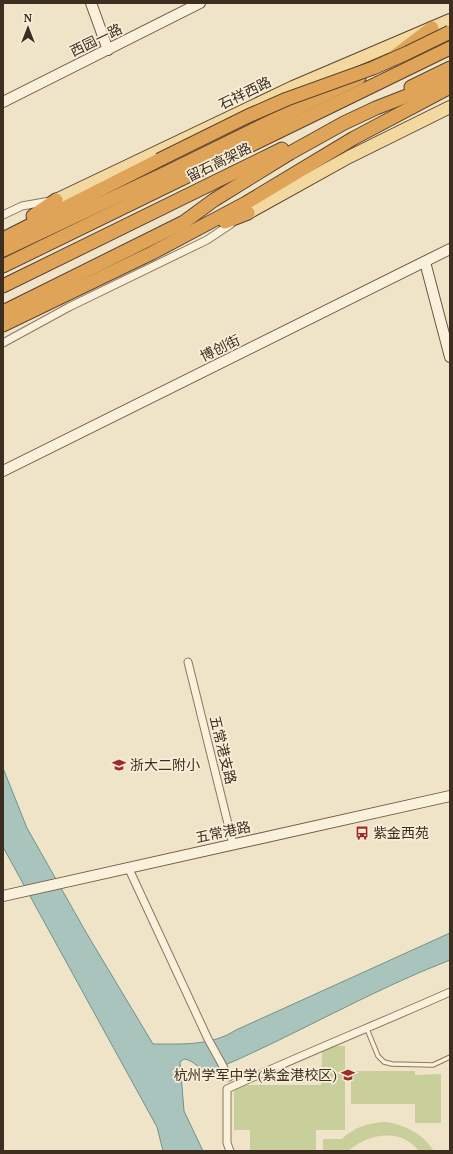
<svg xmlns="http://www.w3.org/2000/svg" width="453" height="1154" viewBox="0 0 453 1154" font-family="'PT Serif','Noto Sans SC',serif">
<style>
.green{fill:#c9cf9b}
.water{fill:#a9c4bc;stroke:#6f938a}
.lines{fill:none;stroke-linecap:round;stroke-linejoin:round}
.lane-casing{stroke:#8d765c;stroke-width:5.5}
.street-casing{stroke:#8d765c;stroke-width:9}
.secondary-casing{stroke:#6f573f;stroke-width:12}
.primary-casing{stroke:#5b4430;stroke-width:14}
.highway-casing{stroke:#5b4430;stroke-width:15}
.lane{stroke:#faf1dc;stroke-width:3.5}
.street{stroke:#faf1dc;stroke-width:7}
.secondary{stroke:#faf1dc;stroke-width:10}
.primary{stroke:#f3d9a0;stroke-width:12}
.highway{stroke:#e0a458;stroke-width:13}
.highway-bridge-casing{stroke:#5b4430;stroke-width:15;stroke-linecap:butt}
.highway-bridge{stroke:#e0a458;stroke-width:13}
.labels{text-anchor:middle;stroke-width:3.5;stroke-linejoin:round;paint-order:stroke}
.street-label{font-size:14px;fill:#3d2e20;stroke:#f7eed8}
.poi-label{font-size:14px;fill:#3d2e20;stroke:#f7eed8;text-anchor:start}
</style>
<rect width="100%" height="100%" fill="#f0e4c8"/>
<g class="green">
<path d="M332,1046H345V1130H316V1151H250V1130H234V1091L245,1085H321L322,1052Z"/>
<path d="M351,1071H415V1075L441,1074V1123H415V1104H351Z"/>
<path d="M385,1122C406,1125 422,1133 434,1151H419C400,1127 368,1134 348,1151H323V1139H342C354,1127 368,1123 385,1122Z"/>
</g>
<path class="water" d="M3,768L27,828L87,934L153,1044C183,1044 211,1046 236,1030L450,933V960C367,992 291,1038 209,1072C199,1070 194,1060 184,1059L180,1062L184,1111L203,1151H163L157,1127L3,847Z"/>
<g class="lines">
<g class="lane-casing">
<path id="lane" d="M367,1029L378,1056L384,1062L392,1064L433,1065L450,1057"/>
</g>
<g class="street-casing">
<g id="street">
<path d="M3,215L22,206L50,201"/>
<path d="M3,343L69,307L207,240L231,224"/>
<path d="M188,662L233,844"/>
<path d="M128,867L208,1039L229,1077"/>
<path d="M230,1151L227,1143V1089C301,1055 376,1025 450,992"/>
</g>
</g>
<g class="secondary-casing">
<g id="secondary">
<path d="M91,3L108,50"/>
<path d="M3,102L200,3"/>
<path d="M425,262L450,357"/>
<path d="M3,471L450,249"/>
<path d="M3,896L450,796"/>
</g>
</g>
<g class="primary-casing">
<g id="primary">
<path d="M56,200L293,87L450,20"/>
<path d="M248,213L349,157L450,107"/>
</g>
</g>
<g class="highway-casing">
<g id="highway">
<path d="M395,56L432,28"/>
<path d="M411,87L450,68"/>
<path d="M33,216L56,200"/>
<path d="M225,222L248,213"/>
<path d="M3,239L159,160"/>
<path d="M3,250L166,173L359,78"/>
<path d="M3,266L450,48"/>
<path d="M3,286L282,149"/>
<path d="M3,312L184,222L214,200L290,153L344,123L376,108L445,81"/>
<path d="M3,325L152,253L246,203L354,138L450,87"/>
</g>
</g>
<use href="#lane" class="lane"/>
<use href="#street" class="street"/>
<use href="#secondary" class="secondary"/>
<use href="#primary" class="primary"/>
<use href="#highway" class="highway"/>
<g class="highway-bridge-casing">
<path id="highway-bridge" d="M159,160L248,116L287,99L373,68L407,53L450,32"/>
</g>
<use href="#highway-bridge" class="highway-bridge"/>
</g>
<defs>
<g id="school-bare" transform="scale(1.08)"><path d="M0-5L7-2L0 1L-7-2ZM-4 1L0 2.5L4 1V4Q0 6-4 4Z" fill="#9e2a2b" stroke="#f7eed8" stroke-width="2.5" paint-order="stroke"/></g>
<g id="bus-bare" transform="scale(1.08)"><path d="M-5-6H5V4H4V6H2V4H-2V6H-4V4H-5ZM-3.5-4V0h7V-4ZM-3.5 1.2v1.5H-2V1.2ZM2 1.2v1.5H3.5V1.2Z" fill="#9e2a2b" stroke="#f7eed8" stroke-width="2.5" paint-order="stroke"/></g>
</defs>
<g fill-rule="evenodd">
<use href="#school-bare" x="119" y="765"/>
<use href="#bus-bare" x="362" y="833"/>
<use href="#school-bare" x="348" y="1075"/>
</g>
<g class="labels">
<g class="street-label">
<text transform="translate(96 40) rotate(-26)" y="5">西园一路</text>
<text transform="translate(245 93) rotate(-26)" y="5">石祥西路</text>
<text transform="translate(219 162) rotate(-26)" y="5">留石高架路</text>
<text transform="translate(220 348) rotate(-26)" y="5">博创街</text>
<text transform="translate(223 750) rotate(76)" y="5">五常港支路</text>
<text transform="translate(223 832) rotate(-12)" y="5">五常港路</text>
</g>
<g class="poi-label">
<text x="130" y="770">浙大二附小</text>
<text x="373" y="838">紫金西苑</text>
<text x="337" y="1080" text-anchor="end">杭州学军中学(紫金港校区)</text>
</g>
</g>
<rect width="453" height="1154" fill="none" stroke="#3d2e20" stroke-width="8"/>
<g transform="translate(28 28)" stroke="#f7eed8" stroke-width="3" paint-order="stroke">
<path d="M0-3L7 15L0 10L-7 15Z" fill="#3d2e20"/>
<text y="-6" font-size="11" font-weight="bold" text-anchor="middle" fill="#3d2e20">N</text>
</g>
</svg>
